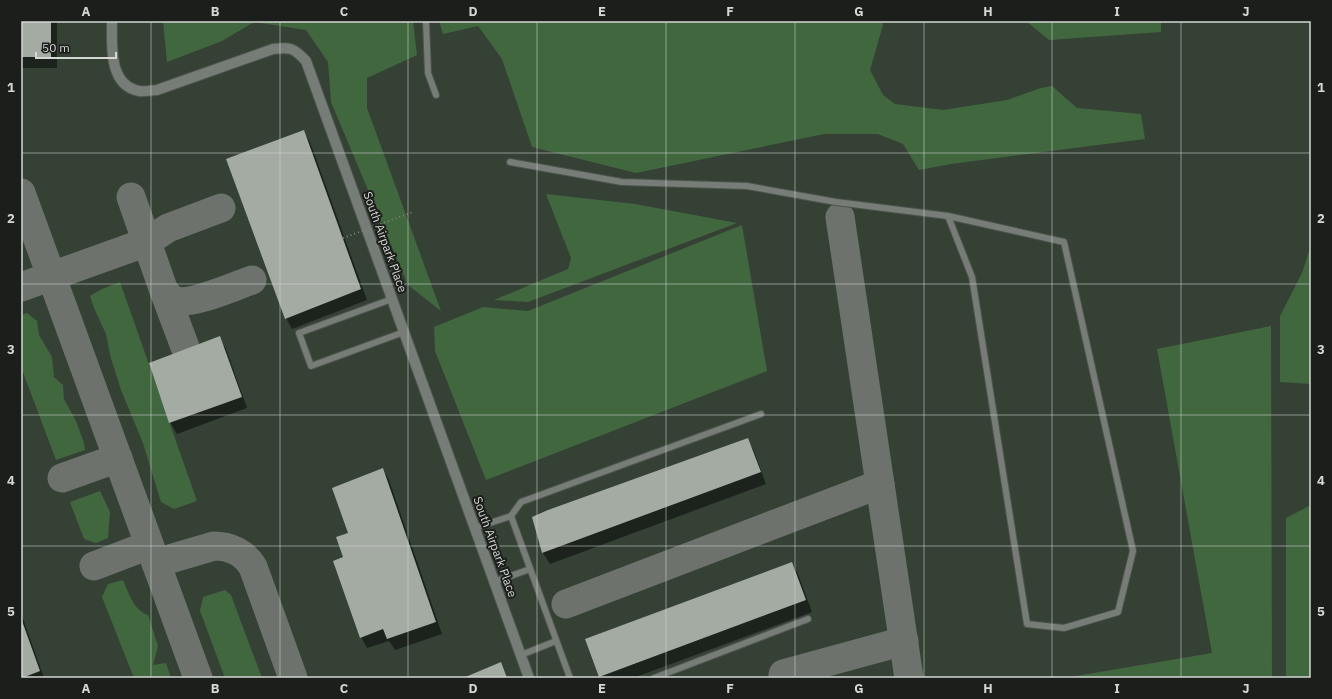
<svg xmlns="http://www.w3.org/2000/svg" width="1332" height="699" viewBox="0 0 1332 699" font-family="'IBM Plex Sans',sans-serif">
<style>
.built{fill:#364136}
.green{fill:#40673e}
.shadow{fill:#0007}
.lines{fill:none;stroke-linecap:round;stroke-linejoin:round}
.taxiway{stroke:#6e726d;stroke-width:29}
.building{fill:#a4aba3}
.lane-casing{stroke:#4e534d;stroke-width:8}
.street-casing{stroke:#4e534d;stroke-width:12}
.lane{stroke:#767d76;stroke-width:6}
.street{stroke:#767d76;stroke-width:10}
.path-bridge{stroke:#80847f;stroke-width:2;stroke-dasharray:1 3;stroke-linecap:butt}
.grid{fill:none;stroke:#d4d8d4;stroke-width:1;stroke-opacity:0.55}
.labels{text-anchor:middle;stroke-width:4;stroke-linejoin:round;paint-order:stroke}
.street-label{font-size:12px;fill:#d4d8d4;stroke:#1b1e1b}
.neatline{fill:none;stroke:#d4d8d4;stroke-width:1.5}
.grid-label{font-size:13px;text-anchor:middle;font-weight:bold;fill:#d4d8d4}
</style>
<rect width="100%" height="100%" fill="#323731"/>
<path class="built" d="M21,21H1311L1310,678H21Z"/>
<g class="green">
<path d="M163,21H413L417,55L367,78V108L441,311L408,285L331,102L328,62L306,30L254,22L222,41L167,62Z"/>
<path d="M439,21H882L883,25L870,70L883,95L895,104L943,110L1007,100L1041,88L1052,86L1077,108L1141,114L1145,139L951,164L919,170L903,144L878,134H824L636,173L532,147L502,59L478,26L443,34Z"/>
<path d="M1026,21H1161V32L1049,40Z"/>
<path d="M546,194L635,204L737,223L528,302L494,300L568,269L571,258Z"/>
<path d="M742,225L767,371L486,480L435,351L434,327L483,307L528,311Z"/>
<path d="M1311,245V384L1280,382V316L1302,273Z"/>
<path d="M120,282L197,501L174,509L161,502L143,443L121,390L110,355L106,334L94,308L90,296L102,289Z"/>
<path d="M27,313L37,321L39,335L52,357L54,377L63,385L64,399L76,421L84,443L85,450L56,460L21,367V315Z"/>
<path d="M1271,326L1272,678H1064L1212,653L1157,349Z"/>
<path d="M100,491L110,512L108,538L96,543L84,539L70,502Z"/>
<path d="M1311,505V678H1286V518Z"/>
<path d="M123,580C129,593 133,610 148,615L158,646L153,665L166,663L171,678H134L102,597L108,584Z"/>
<path d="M225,590L231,595L262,678H225L200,611L203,597Z"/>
</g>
<g class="shadow">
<rect x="21" y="21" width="36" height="47"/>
<path d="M303,131L310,142L367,300L292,329L286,318Z"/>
<path d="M219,338L226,349L247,408L177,434L170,422Z"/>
<path d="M747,440L754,451L766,484L550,564L543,553L534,517Z"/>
<path d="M383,469L389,480L442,634L395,650L389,641L367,648L361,637L344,558L349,534Z"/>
<path d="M792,563L798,574L812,612L633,678H601L586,639Z"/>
<path d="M21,613L44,678H21Z"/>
</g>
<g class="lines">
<g class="taxiway">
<path d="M21,193L198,678"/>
<path d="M131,197L164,291L185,347"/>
<path d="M840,217L909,678"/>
<path d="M21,287L147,242L168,228L221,208"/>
<path d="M164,291C167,294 170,298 173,300C188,307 235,286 252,280"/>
<path d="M62,478L118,458"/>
<path d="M156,563L214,546C230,546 245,553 253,567L293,678"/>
<path d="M94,566L149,545"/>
<path d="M566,604L880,484"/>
<path d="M783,678V674L904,641"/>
</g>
</g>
<g class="building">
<rect x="21" y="21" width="30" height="36"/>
<path d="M304,130L361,289L285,319L226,159Z"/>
<path d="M220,336L242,397L169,423L149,363Z"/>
<path d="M748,438L761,472L542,553L532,517L548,510Z"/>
<path d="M383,468L436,622L387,639L383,629L360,638L333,561L343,557L336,537L348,533L332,488Z"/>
<path d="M792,562L806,600L599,677L585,639Z"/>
<path d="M21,618L40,671L22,678H21Z"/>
<path d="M501,662L507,678H463Z"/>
</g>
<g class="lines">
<g class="lane-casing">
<g id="lane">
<path d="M426,21L428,73L436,95"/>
<path d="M510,162L622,182L747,186L836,202L948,216L972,277L1027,624L1064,628L1118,612L1133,551L1064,242L948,216"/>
<path d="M392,299L299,333L311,366L404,332"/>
<path d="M475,528L511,516"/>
<path d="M494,582L530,569"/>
<path d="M521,655L556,641"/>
<path d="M570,678L511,516L521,502L761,414"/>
<path d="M654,678L808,619"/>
</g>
</g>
<g class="street-casing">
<path id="street" d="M112,21C112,44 108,85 139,91C144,92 152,90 157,90L273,49C291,47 294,48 306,61L529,678"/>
</g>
<use href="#lane" class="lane"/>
<use href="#street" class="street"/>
<path class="path-bridge" d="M343,238L413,212"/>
</g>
<path class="grid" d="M151,21V678M280,21V678M408,21V678M537,21V678M666,21V678M795,21V678M924,21V678M1052,21V678M1181,21V678M21,153H1311M21,284H1311M21,415H1311M21,546H1311"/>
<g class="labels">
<g class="street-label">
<text transform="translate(385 242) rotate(70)" y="4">South Airpark Place</text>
<text transform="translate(495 547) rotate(70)" y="4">South Airpark Place</text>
</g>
</g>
<rect width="1332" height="699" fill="none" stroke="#1b1e1b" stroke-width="44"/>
<path d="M36 52v6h80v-6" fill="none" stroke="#d4d8d4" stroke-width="2"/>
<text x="42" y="52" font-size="12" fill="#d4d8d4" stroke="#1b1e1b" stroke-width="3" paint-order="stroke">50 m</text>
<rect x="22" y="22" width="1288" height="655" class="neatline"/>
<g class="grid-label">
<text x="86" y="16">A</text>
<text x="215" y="16">B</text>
<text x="344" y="16">C</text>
<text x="473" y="16">D</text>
<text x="602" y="16">E</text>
<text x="730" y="16">F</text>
<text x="859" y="16">G</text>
<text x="988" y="16">H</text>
<text x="1117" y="16">I</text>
<text x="1246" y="16">J</text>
<text x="11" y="92">1</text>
<text x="1321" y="92">1</text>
<text x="11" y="223">2</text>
<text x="1321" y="223">2</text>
<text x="11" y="354">3</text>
<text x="1321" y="354">3</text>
<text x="11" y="485">4</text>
<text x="1321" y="485">4</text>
<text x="11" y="616">5</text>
<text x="1321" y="616">5</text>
<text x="86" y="693">A</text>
<text x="215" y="693">B</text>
<text x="344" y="693">C</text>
<text x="473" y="693">D</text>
<text x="602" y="693">E</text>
<text x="730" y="693">F</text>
<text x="859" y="693">G</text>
<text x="988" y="693">H</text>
<text x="1117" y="693">I</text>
<text x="1246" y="693">J</text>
</g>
</svg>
